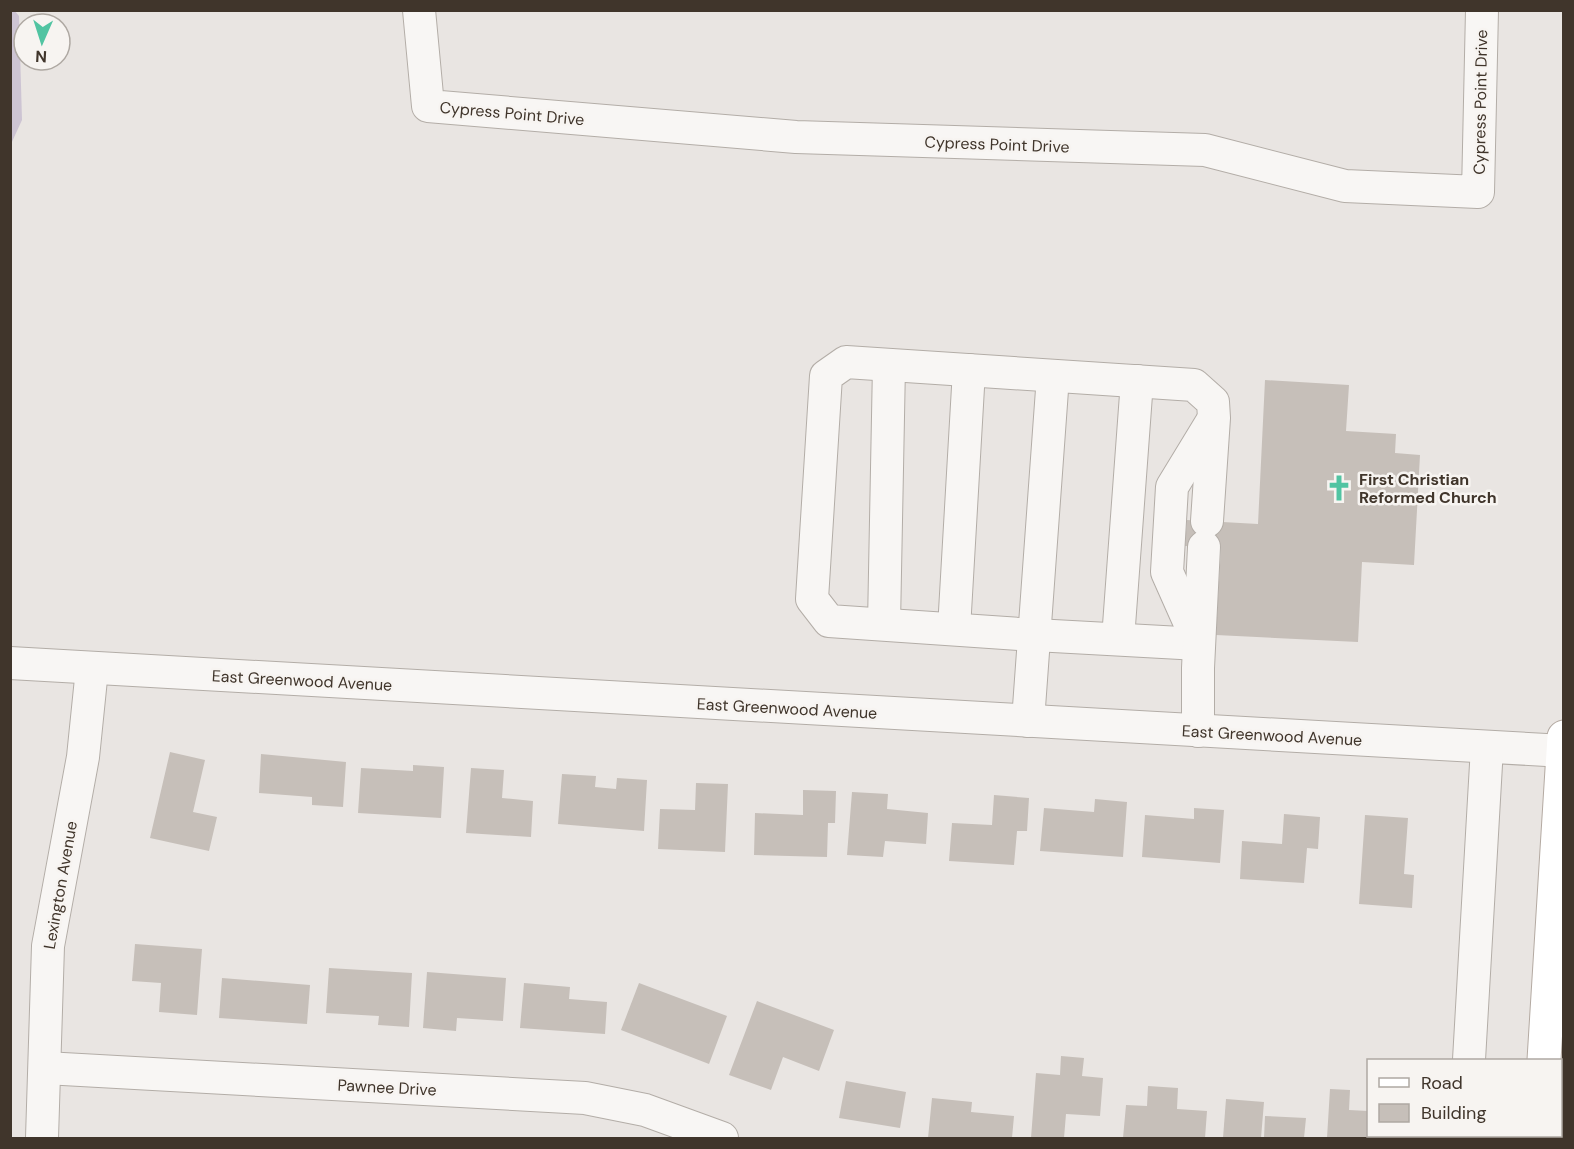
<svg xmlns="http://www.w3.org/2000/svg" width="1574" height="1149" viewBox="0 0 1574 1149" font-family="'DM Sans',sans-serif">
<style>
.green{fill:#cdc4d3}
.building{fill:#c6bfb9}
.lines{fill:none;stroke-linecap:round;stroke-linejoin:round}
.minor-casing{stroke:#b3ada7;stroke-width:34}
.major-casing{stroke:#b4aaa2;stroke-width:35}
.minor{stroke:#f8f6f4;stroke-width:32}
.major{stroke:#fff;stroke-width:33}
.labels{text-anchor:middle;stroke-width:5;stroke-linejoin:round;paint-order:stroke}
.street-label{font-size:16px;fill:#40352b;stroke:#f7f4f1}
.poi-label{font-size:16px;font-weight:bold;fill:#40352b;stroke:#f7f4f1;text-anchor:start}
</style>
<rect width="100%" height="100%" fill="#e9e5e2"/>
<path class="green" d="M14,10L19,16L22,120L11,144L10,11Z"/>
<g class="building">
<path d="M1265,380L1349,385L1346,431L1396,434L1395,453L1420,455L1414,565L1362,562L1358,642L1216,635L1221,548L1185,546L1187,520L1258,524Z"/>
<path d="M170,752L205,760L193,812L217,817L209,851L150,838Z"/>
<path d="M261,754L346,762L343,807L312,805V797L259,793Z"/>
<path d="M413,765L444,767L441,818L358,813L361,768L413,771Z"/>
<path d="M471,768L504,770L502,798L533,801L531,837L466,833Z"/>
<path d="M562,774L596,776L595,787L616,789L617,778L647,780L644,831L558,824Z"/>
<path d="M696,783L728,784L725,852L658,849L660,809L695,810Z"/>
<path d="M803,790L836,791L835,823H828L827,857L754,855L755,813L803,815Z"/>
<path d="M852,792L888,794L887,809L928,813L926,844L885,841L883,857L847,855Z"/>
<path d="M994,795L1029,798L1027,831H1017L1014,865L949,861L952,823L992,825Z"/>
<path d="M1095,799L1127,802L1123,857L1040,851L1044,808L1094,812Z"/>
<path d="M1194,808L1224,810L1220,863L1142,857L1145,815L1194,819Z"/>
<path d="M1284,814L1320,817L1318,849L1307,848L1304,883L1240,879L1242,841L1282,844Z"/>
<path d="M1365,815L1408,818L1404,874L1414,875L1412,908L1359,904Z"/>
<path d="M135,944L202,949L197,1015L159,1012L161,983L132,981Z"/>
<path d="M329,968L412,973L409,1027L378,1025L379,1016L326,1013Z"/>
<path d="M427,972L506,978L503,1021L457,1018L456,1031L423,1028Z"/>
<path d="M222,978L310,985L307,1024L219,1018Z"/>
<path d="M524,983L570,987L569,999L607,1002L605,1034L520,1028Z"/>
<path d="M639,983L727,1016L709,1064L621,1030Z"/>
<path d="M757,1001L834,1030L819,1071L783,1057L771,1090L729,1075Z"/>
<path d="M1061,1056L1084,1058L1082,1076L1103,1078L1100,1116L1066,1114L1064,1138H1031L1036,1073L1060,1075Z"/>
<path d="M846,1081L906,1092L900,1128L839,1118Z"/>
<path d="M1148,1086L1178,1088L1177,1109L1207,1111L1205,1138H1123L1126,1105L1147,1106Z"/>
<path d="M1330,1089L1350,1090L1349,1110L1368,1111V1136H1391V1138H1327Z"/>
<path d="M932,1098L972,1102L971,1112L1014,1116L1012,1138H928Z"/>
<path d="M1226,1099L1264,1102L1261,1138H1223Z"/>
<path d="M1265,1116L1306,1118L1304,1138H1264Z"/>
</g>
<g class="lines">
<g class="minor-casing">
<g id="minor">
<path d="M419,10L428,106L796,137L1205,150L1345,186L1478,192L1482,10"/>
<path d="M884,624L889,365"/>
<path d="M954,629L969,370"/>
<path d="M1118,639L1137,381"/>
<path d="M1199,644L1035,635L829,621L812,599L826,376L846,362L1194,385L1213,402L1214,418L1207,521"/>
<path d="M1199,644L1167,572L1172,487L1211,423"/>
<path d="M10,663L1564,751"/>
<path d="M1028,721L1053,376"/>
<path d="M1198,731V668L1204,547"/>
<path d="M1469,1060L1487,747"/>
<path d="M45,1068L585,1098L645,1110L722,1138"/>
<path d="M42,1138L48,946L83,757L92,669"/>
<path d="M1465,1138V1136"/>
</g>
</g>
<g class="major-casing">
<g id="major">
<path d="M1544,1060L1564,737"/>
<path d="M1539,1138L1540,1136"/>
</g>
</g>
<use href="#minor" class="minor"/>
<use href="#major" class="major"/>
</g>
<defs>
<g id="church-bare" transform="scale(2.07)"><path d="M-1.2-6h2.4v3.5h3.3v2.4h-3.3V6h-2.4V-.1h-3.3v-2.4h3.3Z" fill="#51c4a2" stroke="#f7f4f1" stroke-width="2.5" paint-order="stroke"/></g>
</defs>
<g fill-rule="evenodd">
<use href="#church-bare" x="1339" y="488"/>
</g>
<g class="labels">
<g class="street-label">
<text transform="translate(1480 102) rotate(-89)" y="6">Cypress Point Drive</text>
<text transform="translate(512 113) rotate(5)" y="6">Cypress Point Drive</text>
<text transform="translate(997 144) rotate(2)" y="6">Cypress Point Drive</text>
<text transform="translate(302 680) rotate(3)" y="6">East Greenwood Avenue</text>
<text transform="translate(787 708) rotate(3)" y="6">East Greenwood Avenue</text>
<text transform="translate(1272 735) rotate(3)" y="6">East Greenwood Avenue</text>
<text transform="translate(60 885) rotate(-80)" y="6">Lexington Avenue</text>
<text transform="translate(387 1087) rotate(3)" y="6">Pawnee Drive</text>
</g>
<g class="poi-label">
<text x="1359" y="485">First Christian<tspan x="1359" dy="18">Reformed Church</tspan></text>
</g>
</g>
<rect width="1574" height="1149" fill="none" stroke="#40352b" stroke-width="24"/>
<rect x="1367" y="1059" width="195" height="78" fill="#f7f4f1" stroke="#aea8a2" stroke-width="1.5"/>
<rect x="1379" y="1078" width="30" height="9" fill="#ffffff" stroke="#aea8a2" stroke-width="1.5"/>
<text x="1421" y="1089" font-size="18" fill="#40352b">Road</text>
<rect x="1379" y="1104" width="30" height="18" fill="#c6bfb9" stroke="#aea8a2" stroke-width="1.5"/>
<text x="1421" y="1119" font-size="18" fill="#40352b">Building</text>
<g transform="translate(42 42) rotate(183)"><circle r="28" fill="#f7f4f1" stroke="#aea8a2" stroke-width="1.5"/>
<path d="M0-4.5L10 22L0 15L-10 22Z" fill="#51c4a2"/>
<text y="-9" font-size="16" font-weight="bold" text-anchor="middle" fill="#40352b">N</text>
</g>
</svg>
